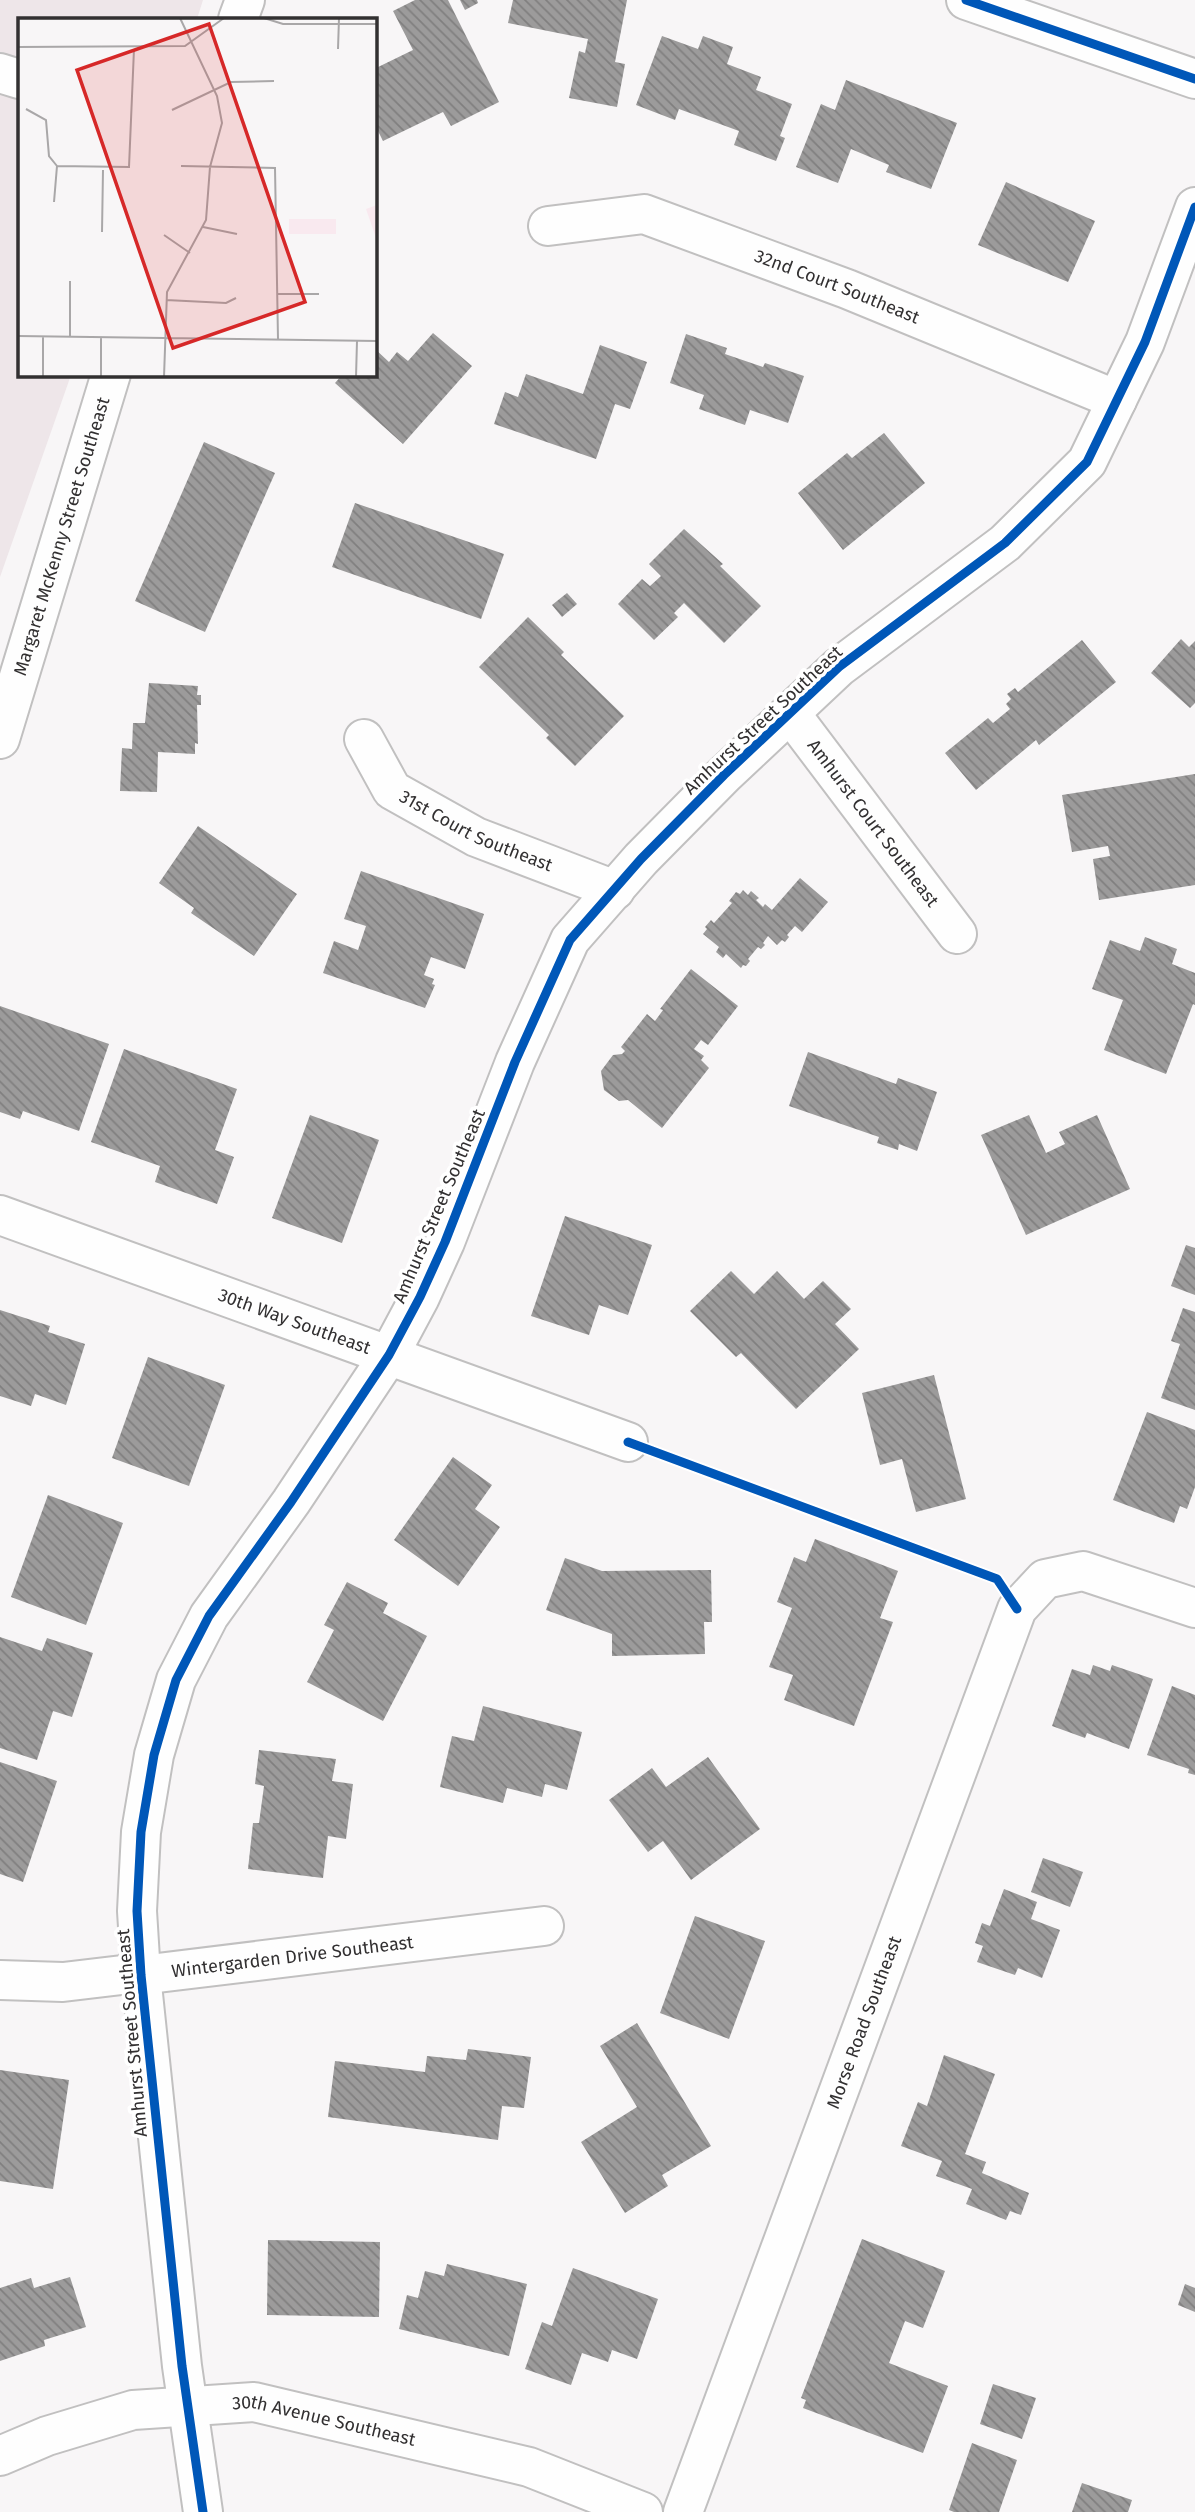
<svg xmlns="http://www.w3.org/2000/svg" width="1195" height="2512" viewBox="0 0 1195 2512" font-family="'Fira Sans',sans-serif">
<style>
.built{fill:#eee6e9}
.building{fill:url(#building-back-hatch)}
.lines{fill:none;stroke-linecap:round;stroke-linejoin:round}
.minor-casing{stroke:#c1c0c0;stroke-width:42}
.minor{stroke:#fefefe;stroke-width:38}
.cycleway-casing{stroke:#fff;stroke-width:13}
.cycleway{stroke:#0057b8;stroke-width:9}
.labels{text-anchor:middle;stroke-width:7;stroke-linejoin:round;paint-order:stroke}
.street-label{font-size:18px;fill:#323031;stroke:#fff}
.inset-road{fill:none;stroke:#a9a7a8;stroke-width:2}
.view{fill:#d62828;fill-opacity:0.15;stroke:#d62828;stroke-width:3.5}
.inset-edge{fill:none;stroke:#323031;stroke-width:3.5}
</style>
<defs>
<pattern id="building-back-hatch" width="6" height="6" patternUnits="userSpaceOnUse" patternTransform="scale(1.75)"><rect width="6" height="6" fill="#9c9b9b"/><path d="M-1 5l2 2M0 0l6 6M5-1l2 2" fill="none" stroke="#807f7f"/></pattern>
</defs>
<rect width="100%" height="100%" fill="#f8f6f7"/>
<path class="built" d="M0,0H203L197,19H19V374L71,375L0,577Z"/>
<g class="building">
<path d="M415,0H448L499,102L451,126L443,112L383,141L374,123V69L413,50L393,11Z"/>
<path d="M460,0H477L478,3L465,10Z"/>
<path d="M513,0H627L615,62L625,64L617,107L569,98L579,51L585,53L588,39L508,23Z"/>
<path d="M662,36L698,49L703,36L733,47L727,64L761,77L756,90L792,104L780,136L785,138L776,161L734,145L739,131L679,109L675,120L636,105Z"/>
<path d="M846,80L957,123L931,189L886,172L889,165L851,149L838,183L796,167L821,104L835,110Z"/>
<path d="M1006,182L1095,221L1068,282L978,245Z"/>
<path d="M433,333L472,366L403,444L335,383L343,374H374V348L389,362L397,352L408,361Z"/>
<path d="M686,334L727,348L725,354L763,367L765,363L804,376L788,423L750,410L745,425L699,409L704,395L670,383Z"/>
<path d="M600,345L647,362L630,409L615,404L596,459L494,424L505,392L518,397L526,374L583,394Z"/>
<path d="M884,433L925,483L843,550L798,493L847,453L852,458Z"/>
<path d="M204,442L275,473L205,632L135,601Z"/>
<path d="M355,503L504,554L481,619L332,567Z"/>
<path d="M684,529L723,564L720,566L761,606L724,643L684,603L674,613L678,617L654,640L618,604L642,579L650,586L661,576L649,564Z"/>
<path d="M567,593L577,604L562,617L552,605Z"/>
<path d="M528,617L564,652L561,655L624,716L575,766L546,738L549,735L479,667Z"/>
<path d="M1181,639L1189,647L1195,641V703L1190,708L1151,673Z"/>
<path d="M1082,640L1116,682L1039,745L1036,740L976,790L945,753L988,718L993,723L1010,709L1006,704L1011,699L1007,694L1015,688L1018,692Z"/>
<path d="M149,683L198,686L197,695H201V705H197L198,744L195,743V754L158,752L157,792L120,791L122,748L132,749L133,723H145Z"/>
<path d="M1195,774V885L1099,900L1093,859L1110,856L1108,846L1072,852L1062,795Z"/>
<path d="M198,826L297,894L254,956L191,913L194,908L159,883Z"/>
<path d="M361,871L484,914L465,969L431,957L424,975L434,979L432,984L435,985L425,1008L323,973L334,941L358,950L366,926L344,919Z"/>
<path d="M800,878L828,902L802,932L795,926L787,935L789,937L785,942L782,940L777,945L768,936L763,943L765,945L761,949L758,947L748,959L750,961L746,966L743,965L741,968L726,954L723,958L716,952L719,947L703,934L707,929L705,927L711,920L714,923L732,903L729,901L736,892L740,894L743,890L748,895L751,891L759,898L756,900L763,907L765,904L772,910Z"/>
<path d="M1145,937L1177,949L1172,964L1195,973V1005L1193,1004L1166,1074L1104,1050L1123,1000L1092,989L1110,940L1140,951Z"/>
<path d="M691,969L738,1006L708,1045L701,1040L694,1049L704,1056L701,1060L709,1068L662,1128L628,1100L619,1101L604,1090L601,1071L613,1055L622,1054L625,1051L621,1047L647,1014L655,1021L663,1010L660,1009Z"/>
<path d="M0,1006L109,1044L79,1131L23,1111L20,1119L0,1112Z"/>
<path d="M124,1049L237,1089L215,1150L234,1157L217,1204L155,1182L160,1166L91,1142Z"/>
<path d="M808,1052L896,1084L898,1078L937,1092L917,1151L899,1144L898,1150L877,1143L879,1137L789,1106Z"/>
<path d="M310,1115L379,1140L342,1243L272,1218Z"/>
<path d="M1029,1115L1046,1153L1065,1144L1059,1132L1097,1115L1130,1189L1026,1235L981,1135Z"/>
<path d="M565,1216L652,1245L628,1315L599,1305L589,1335L531,1316Z"/>
<path d="M1186,1245L1195,1248V1295L1171,1286Z"/>
<path d="M731,1271L754,1294L777,1271L804,1299L823,1281L851,1309L835,1324L859,1349L796,1409L741,1353L736,1357L690,1311Z"/>
<path d="M1183,1308L1195,1312V1410L1161,1398L1180,1344L1171,1341Z"/>
<path d="M0,1310L50,1326L48,1332L85,1344L66,1405L35,1394L31,1406L0,1396Z"/>
<path d="M148,1357L225,1385L189,1486L112,1458Z"/>
<path d="M934,1375L966,1499L916,1512L902,1459L880,1465L862,1393Z"/>
<path d="M1147,1412L1195,1430V1487L1187,1509L1180,1506L1174,1523L1113,1500Z"/>
<path d="M453,1457L492,1485L475,1509L500,1527L458,1586L394,1540Z"/>
<path d="M48,1495L123,1523L86,1625L11,1597Z"/>
<path d="M815,1539L898,1571L880,1618L893,1622L854,1726L784,1700L793,1675L769,1667L792,1608L777,1602L794,1557L806,1562Z"/>
<path d="M565,1558L602,1571L711,1570L712,1622H704L705,1654L612,1656V1634L546,1610Z"/>
<path d="M347,1582L388,1603L383,1613L427,1636L383,1721L307,1682L334,1630L324,1625Z"/>
<path d="M0,1637L42,1651L47,1638L93,1653L72,1717L53,1711L37,1760L0,1748Z"/>
<path d="M1093,1665L1110,1671L1112,1665L1153,1679L1129,1749L1087,1733L1085,1738L1052,1726L1072,1669L1090,1675Z"/>
<path d="M1172,1686L1195,1695V1775L1188,1773L1189,1769L1147,1755Z"/>
<path d="M483,1706L582,1732L567,1790L545,1784L542,1797L507,1788L503,1803L440,1787L452,1736L474,1741Z"/>
<path d="M259,1750L336,1759L332,1781L353,1784L346,1839L328,1836L323,1878L248,1869L253,1823H259L264,1786L255,1784Z"/>
<path d="M708,1757L760,1829L691,1880L663,1841L648,1852L609,1800L652,1768L666,1787Z"/>
<path d="M0,1762L57,1781L23,1882L0,1874Z"/>
<path d="M1043,1858L1083,1872L1070,1907L1031,1892Z"/>
<path d="M1004,1889L1037,1902L1031,1919L1060,1930L1042,1978L1018,1968L1015,1975L977,1962L983,1946L975,1943L982,1923L990,1926Z"/>
<path d="M695,1916L765,1941L729,2039L660,2013Z"/>
<path d="M637,2023L711,2146L662,2175L668,2186L625,2213L581,2142L637,2107L600,2046Z"/>
<path d="M468,2049L531,2057L524,2108L502,2106L498,2140L328,2117L335,2061L425,2072L427,2056L466,2060Z"/>
<path d="M944,2055L995,2074L965,2154L986,2162L982,2173L1029,2193L1021,2215L1010,2211L1006,2220L966,2204L972,2189L936,2176L942,2161L901,2146L918,2102L927,2106Z"/>
<path d="M0,2070L69,2080L53,2189L0,2181Z"/>
<path d="M862,2239L945,2271L923,2328L905,2321L889,2363L948,2386L923,2453L803,2408L806,2400L801,2398Z"/>
<path d="M268,2240L380,2242L379,2317L267,2315Z"/>
<path d="M447,2264L527,2284L509,2356L399,2329L407,2295L418,2298L425,2271L444,2276Z"/>
<path d="M573,2268L658,2299L637,2359L612,2350L608,2362L582,2353L571,2385L525,2369L542,2322L552,2326Z"/>
<path d="M70,2277L86,2327L44,2340L45,2346L0,2361V2288L31,2278L34,2288Z"/>
<path d="M1185,2284L1195,2288V2312L1178,2305Z"/>
<path d="M993,2384L1036,2398L1022,2439L980,2424Z"/>
<path d="M972,2443L1017,2460L999,2512H954L949,2510Z"/>
<path d="M1082,2483L1132,2500L1128,2512H1072Z"/>
</g>
<g class="lines">
<g class="minor-casing">
<g id="minor">
<path d="M966,0L1195,79"/>
<path d="M238,19L245,0"/>
<path d="M0,73L19,79"/>
<path id="s1" d="M548,226L644,214L847,289L1117,400"/>
<path id="s2" d="M790,713L957,934"/>
<path id="s3" d="M0,739L111,374"/>
<path id="s4" d="M364,739L392,790L476,837L615,890"/>
<path id="s5" d="M0,1215L628,1442"/>
<path id="s6" d="M0,1980L63,1982L122,1975H141L544,1926"/>
<path id="s7" d="M0,2456L47,2436L133,2410L254,2402L529,2467L643,2512"/>
<path d="M203,2512L182,2366L141,1975L137,1911L141,1832L154,1755L176,1680L209,1616L291,1502L389,1355L420,1297L445,1242L515,1062L570,940L641,859L724,775L839,667L1005,543L1087,462L1145,342L1195,207"/>
<path id="s8" d="M683,2512L1017,1609L1045,1579L1083,1571L1195,1608"/>
</g>
</g>
<use href="#minor" class="minor"/>
<g class="cycleway-casing">
<g id="cycleway">
<path d="M966,0L1195,79"/>
<path d="M628,1442L997,1579L1017,1609"/>
<path d="M203,2512L182,2366L141,1975L137,1911L141,1832L154,1755L176,1680L209,1616L291,1502L389,1355L420,1297L445,1242L515,1062L570,940L641,859L724,775L839,667L1005,543L1087,462L1145,342L1195,207"/>
</g>
</g>
<use href="#cycleway" class="cycleway"/>
</g>
<g class="labels">
<g class="street-label">
<text dy="6" stroke="none"><textPath href="#s1" startOffset="303">32nd Court Southeast</textPath></text>
<text dy="6" stroke="none"><textPath href="#s3" startOffset="212">Margaret McKenny Street Southeast</textPath></text>
<text transform="translate(763 720) rotate(-43)" y="6">Amhurst Street Southeast</text>
<text dy="6" stroke="none"><textPath href="#s2" startOffset="138">Amhurst Court Southeast</textPath></text>
<text dy="6" stroke="none"><textPath href="#s4" startOffset="152">31st Court Southeast</textPath></text>
<text transform="translate(439 1206) rotate(-67)" y="6">Amhurst Street Southeast</text>
<text dy="6" stroke="none"><textPath href="#s5" startOffset="313">30th Way Southeast</textPath></text>
<text dy="6" stroke="none"><textPath href="#s6" startOffset="294">Wintergarden Drive Southeast</textPath></text>
<text dy="6" stroke="none"><textPath href="#s8" startOffset="522">Morse Road Southeast</textPath></text>
<text transform="translate(132 2033) rotate(-95)" y="6">Amhurst Street Southeast</text>
<text dy="6" stroke="none"><textPath href="#s7" startOffset="334">30th Avenue Southeast</textPath></text>
</g>
</g>
<g transform="translate(18 18)">
<rect width="359" height="359" fill="#f8f6f7"/>
<path d="M271,201H318V216H271Z" fill="#f9e9ef"/>
<path d="M359,187V223L348,191Z" fill="#f9e9ef"/>
<path class="inset-road" d="M246,0L265,6H359M0,29L167,28L206,0M320,31L321,0M8,91L28,102L31,138L39,148M154,92L213,64L256,63M39,148L111,149L116,31M163,148L257,150L260,321M36,184L39,148M185,209L219,216M84,214L85,152M146,217L172,235M260,276H301M148,282L208,285L218,280M0,318L359,323M25,319V359M52,319V263M83,359V320M146,359L149,274L188,202L192,149L204,105L199,78L162,0M338,359L339,323"/>
<path class="view" d="M191,6L287,284L155,330L59,52Z"/>
<rect width="359" height="359" class="inset-edge"/>
</g>
</svg>
